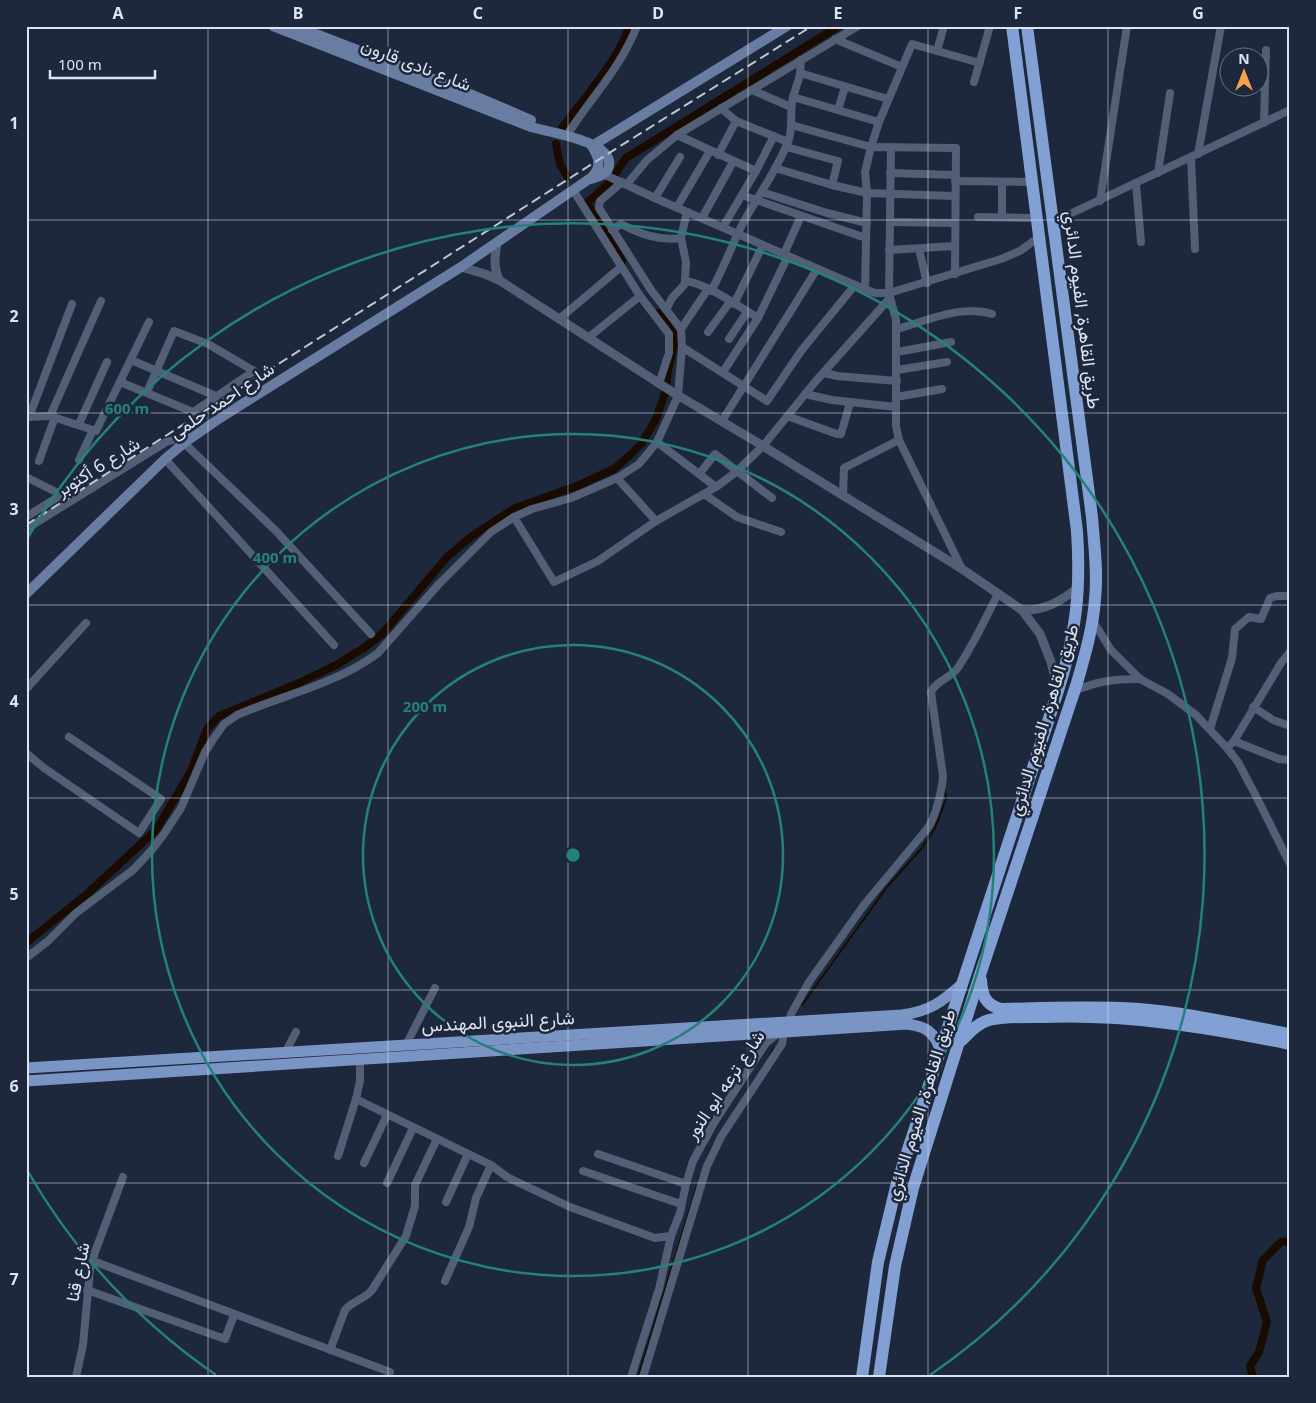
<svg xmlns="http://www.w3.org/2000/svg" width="1316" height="1403" viewBox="0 0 1316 1403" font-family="'Noto Sans',Vazirmatn,sans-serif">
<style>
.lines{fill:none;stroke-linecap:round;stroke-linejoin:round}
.stream{stroke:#1a0b01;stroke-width:2}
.canal{stroke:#1a0b01;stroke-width:8}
.minor{stroke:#525f76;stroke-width:8}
.tertiary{stroke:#525f76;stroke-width:9}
.secondary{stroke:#697da2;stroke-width:10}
.primary{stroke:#7a95c4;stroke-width:11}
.trunk{stroke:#82a0d4;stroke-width:12}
.rail{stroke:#bec5d4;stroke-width:2;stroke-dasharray:10 5;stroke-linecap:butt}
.grid{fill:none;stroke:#dce3f1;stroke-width:1;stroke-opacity:0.55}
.ring{fill:none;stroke:#24817b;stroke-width:2.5}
.labels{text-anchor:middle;stroke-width:5;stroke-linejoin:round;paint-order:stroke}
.street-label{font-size:18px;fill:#dce3f1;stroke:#1d283c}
.centre{fill:#24817b;stroke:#1d283c;stroke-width:2.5}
.ring-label{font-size:15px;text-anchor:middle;font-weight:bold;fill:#24817b;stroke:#1d283c;stroke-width:5;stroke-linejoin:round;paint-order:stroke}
.neatline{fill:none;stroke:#dce3f1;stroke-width:2}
.grid-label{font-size:16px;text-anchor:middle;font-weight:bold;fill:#dce3f1}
</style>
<rect width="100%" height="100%" fill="#1d283c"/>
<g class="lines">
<g class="stream">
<path d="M802,1005L887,887L921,849L935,828L946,799L945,791"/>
<path d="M770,1055L774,1048"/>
<path d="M707,1157L714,1144"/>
<path d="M638,1377L697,1186"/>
</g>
<g class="canal">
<path d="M562,128C582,101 620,58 629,26"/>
<path d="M556,144L560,164L567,176"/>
<path d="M622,261L587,203L608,184L626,158L839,26"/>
<path d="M26,943L88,893L156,830L191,771L207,729L219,716L299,683L336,665L364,648L382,634L447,557L472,536L515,508L577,486L614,469L630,455L642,443L656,419L666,390L668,370L676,337L658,313"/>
<path d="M1253,1377L1250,1366L1259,1352L1267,1322L1256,1288L1263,1260L1281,1242L1290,1241"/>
</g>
<g class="minor">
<path d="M835,39L902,67"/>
<path d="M937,51L944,26"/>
<path d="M800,73L888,99"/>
<path d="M974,82L990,26"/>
<path d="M752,90L791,107"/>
<path d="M793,97L800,75L801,60"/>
<path d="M721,108L736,121L788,142"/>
<path d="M838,110L845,87"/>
<path d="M1264,123L1266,50"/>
<path d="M791,125L871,147L879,122L912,44L980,63"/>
<path d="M567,135C591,98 621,67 637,26"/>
<path d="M677,135L756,171"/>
<path d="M786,147L838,161L832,185"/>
<path d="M891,147L889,293L896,320V426L899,440L962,569"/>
<path d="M1198,154L1221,26"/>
<path d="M718,155L736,121"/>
<path d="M1191,158L1195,249"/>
<path d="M775,168L832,185L867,193L955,196"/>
<path d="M601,173L657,199L855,285L875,293H889L1001,259L1020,251L1039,237"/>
<path d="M890,173L955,175"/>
<path d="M1158,173L1170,93"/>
<path d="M955,181L1032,182"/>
<path d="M622,182L600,201L599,208L651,290L681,329L682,347L678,396L657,442"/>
<path d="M1002,182V217"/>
<path d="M627,184L647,160L677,135L858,26"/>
<path d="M1136,184L1141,242"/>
<path d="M573,190L640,296L669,334V353L659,384"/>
<path d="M762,192L827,213L867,223"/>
<path d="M742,195L866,238"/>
<path d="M655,198L680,157"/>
<path d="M1100,201L1127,26"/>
<path d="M677,207L710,151"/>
<path d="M978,217L1036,218"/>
<path d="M702,218L733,162"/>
<path d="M890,222L955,223"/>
<path d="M1053,222L1290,110"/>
<path d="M723,227L756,171L774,136"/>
<path d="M612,230L621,224C640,234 659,241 681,238L687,212"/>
<path d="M681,238L686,262L685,281"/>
<path d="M919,249L927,283"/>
<path d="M889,250L955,246"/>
<path d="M784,254L801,216"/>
<path d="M865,290L867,193L865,172L871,147L956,148L955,274"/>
<path d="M711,291C723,270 731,247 742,225C757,197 776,172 788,142C794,127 789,112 793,97L879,122"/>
<path d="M734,304L763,245"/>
<path d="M666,310L672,298L684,285L685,281C709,284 737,306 758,318"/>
<path d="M559,319L621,267"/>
<path d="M681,329L708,289"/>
<path d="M897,329C927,321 961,304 992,314"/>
<path d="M708,332L730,302"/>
<path d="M589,337L640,296"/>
<path d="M729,339L747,312"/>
<path d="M682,347L767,401L801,351L855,285"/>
<path d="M897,352L951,342"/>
<path d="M131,360L216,396"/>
<path d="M897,370L947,362"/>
<path d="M723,372L758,318L788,256"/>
<path d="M824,373L837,376L897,381"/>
<path d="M120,382L193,412L254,371L208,344L174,331L147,392"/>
<path d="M805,394L832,400L896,407"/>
<path d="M896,397L942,389"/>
<path d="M50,416L96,431L149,322"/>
<path d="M787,416L837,434H841L850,403"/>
<path d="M26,417L50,416L101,301"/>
<path d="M29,417L72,304"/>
<path d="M722,421L817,269"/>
<path d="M79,424L107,362"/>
<path d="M184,443L275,530L371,634"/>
<path d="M165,459L334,645"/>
<path d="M79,460L93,430"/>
<path d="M39,461L55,417"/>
<path d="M700,473L715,454L772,498"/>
<path d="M26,477L62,495"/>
<path d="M617,478L656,521"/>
<path d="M704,494L737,517L781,532"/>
<path d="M843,495L844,468L899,440"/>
<path d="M26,517L77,485"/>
<path d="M514,517L554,582L598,561L656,521L716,487"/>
<path d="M26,529L166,442L177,439L188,440"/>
<path d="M1093,621L1111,650L1140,679L1168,694L1196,715L1227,748L1238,762L1258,800L1290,864"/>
<path d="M26,689L86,623"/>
<path d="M1074,691C1098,681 1114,679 1140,679"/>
<path d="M1253,707L1273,720L1290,726"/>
<path d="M1210,729L1232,658L1235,629L1249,617L1261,619L1270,598L1277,596H1290"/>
<path d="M1234,741L1279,759L1290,760"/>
<path d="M1227,748L1234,741L1281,663L1290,652"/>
<path d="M26,753L44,768L139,833L161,799L69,737"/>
<path d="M26,958L48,941L76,913L133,870L150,852L164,834L181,808L205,752L214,738L224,724L237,715C283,695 337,684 378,653L438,585L491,532L514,517L532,509L571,498L617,478L639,464L657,442L716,487L736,472L763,446L815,382L889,299"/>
<path d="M789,1022L791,1014L809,982L864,905L927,829C936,817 942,790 943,776L931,692C936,681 950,678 957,669C973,646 985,619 998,594"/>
<path d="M406,1045L435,988"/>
<path d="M285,1053L296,1032"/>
<path d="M360,1058V1081L356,1099L491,1165L507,1177L570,1207L655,1238L671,1236"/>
<path d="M598,1154L686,1184"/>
<path d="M338,1156L356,1099"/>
<path d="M364,1163L387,1115"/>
<path d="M583,1171L681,1204"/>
<path d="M387,1183L413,1128"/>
<path d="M446,1202L468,1154"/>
<path d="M93,1261L390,1372"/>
<path d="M445,1281L469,1227L476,1198L491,1165"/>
<path d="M87,1290L225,1339L234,1315"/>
<path d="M330,1350L345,1310C352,1301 365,1299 372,1290L406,1236L415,1206V1185L437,1139"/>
<path d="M76,1377L83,1345L90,1270L95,1252L123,1177"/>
<path d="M631,1377L659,1289L671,1236L680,1213L686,1184L693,1161L715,1121L766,1043L776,1035L784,1032L782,1044L721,1137L707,1166L643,1377"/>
</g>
<g class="tertiary">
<path d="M497,242C495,257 493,266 499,280"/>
<path d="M461,267L485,274L499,280L674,393L763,446L962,569L1022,610L1040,634L1051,662L1058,689"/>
<path d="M1022,610C1045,611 1061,601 1079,587"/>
</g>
<g class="secondary">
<path d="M273,26L531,127C547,132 614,141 609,166C608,174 598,177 591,179"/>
<path d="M295,26L456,88L531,120"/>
<path d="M592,146L787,26"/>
<path d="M26,594L165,459L184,443L220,418L461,267L592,177C602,166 599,158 592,146"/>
</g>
<g class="primary">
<path d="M26,1068L902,1015C930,1011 942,1002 962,984"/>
<path d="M26,1081L907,1024C925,1026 935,1032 940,1050"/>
</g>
<g class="trunk">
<path d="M981,980C982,995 985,1005 1001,1009C1047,1008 1093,1006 1139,1009C1190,1013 1240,1025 1290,1034"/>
<path d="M962,1040C970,1032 978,1023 989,1020C1006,1016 1026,1017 1043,1017C1128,1014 1207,1027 1290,1044"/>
<path d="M862,1377L878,1262L897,1183L1058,691C1076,634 1081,591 1077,531L1012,26"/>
<path d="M879,1377L895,1266L913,1188L980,975L1077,683C1085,655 1093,628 1095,599C1098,572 1094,544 1092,517L1027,26"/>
</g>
<path class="rail" d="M26,525L606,155L812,26"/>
</g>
<path class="grid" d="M208,26V1377M388,26V1377M568,26V1377M748,26V1377M928,26V1377M1108,26V1377M26,220H1290M26,413H1290M26,605H1290M26,798H1290M26,990H1290M26,1183H1290"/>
<g class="ring">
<circle cx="573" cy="855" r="210"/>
<circle cx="573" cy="855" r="421"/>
<path d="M216 1375A631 631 0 0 1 27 1170M27 539A631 631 0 1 1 930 1375"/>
</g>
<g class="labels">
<g class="street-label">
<text transform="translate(416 65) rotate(21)" y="6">شارع نادى قارون</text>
<text transform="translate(1082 310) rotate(83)" y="6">طريق القاهرة, الفيوم الدائري</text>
<text transform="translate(222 401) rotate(-34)" y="6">شارع احمد حلمى</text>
<text transform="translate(98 467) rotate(-32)" y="6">شارع 6 أكتوبر</text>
<text transform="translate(1044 720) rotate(-73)" y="6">طريق القاهرة, الفيوم الدائري</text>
<text transform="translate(498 1022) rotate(-3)" y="6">شارع النبوى المهندس</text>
<text transform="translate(725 1085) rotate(-56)" y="6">شارع ترعه ابو النور</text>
<text transform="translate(921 1105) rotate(-73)" y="6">طريق القاهرة, الفيوم الدائري</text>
<text transform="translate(78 1272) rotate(-79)" y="6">شارع قنا</text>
</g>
</g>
<circle cx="573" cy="855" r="8" class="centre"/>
<g class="ring-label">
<text x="127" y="414">600 m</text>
<text x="275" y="563">400 m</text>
<text x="425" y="712">200 m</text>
</g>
<rect width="1316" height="1403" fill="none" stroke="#1d283c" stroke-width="55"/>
<g transform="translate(1244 72)"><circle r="24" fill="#1d283c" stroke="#697384"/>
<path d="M0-4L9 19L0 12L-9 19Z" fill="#f8a04b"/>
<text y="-8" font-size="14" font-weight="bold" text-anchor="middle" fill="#dce3f1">N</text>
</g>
<path d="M50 70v8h105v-8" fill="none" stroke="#dce3f1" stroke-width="2.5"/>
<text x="58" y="70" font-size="15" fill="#dce3f1" stroke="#1d283c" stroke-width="4" paint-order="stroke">100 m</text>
<rect x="28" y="28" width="1260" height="1348" class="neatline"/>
<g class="grid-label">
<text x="118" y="19">A</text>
<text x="298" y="19">B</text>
<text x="478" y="19">C</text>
<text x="658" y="19">D</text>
<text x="838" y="19">E</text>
<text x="1018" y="19">F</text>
<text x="1198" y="19">G</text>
<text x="14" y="129">1</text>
<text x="14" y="322">2</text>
<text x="14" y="515">3</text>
<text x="14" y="707">4</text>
<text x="14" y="900">5</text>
<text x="14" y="1092">6</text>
<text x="14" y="1285">7</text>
</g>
</svg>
